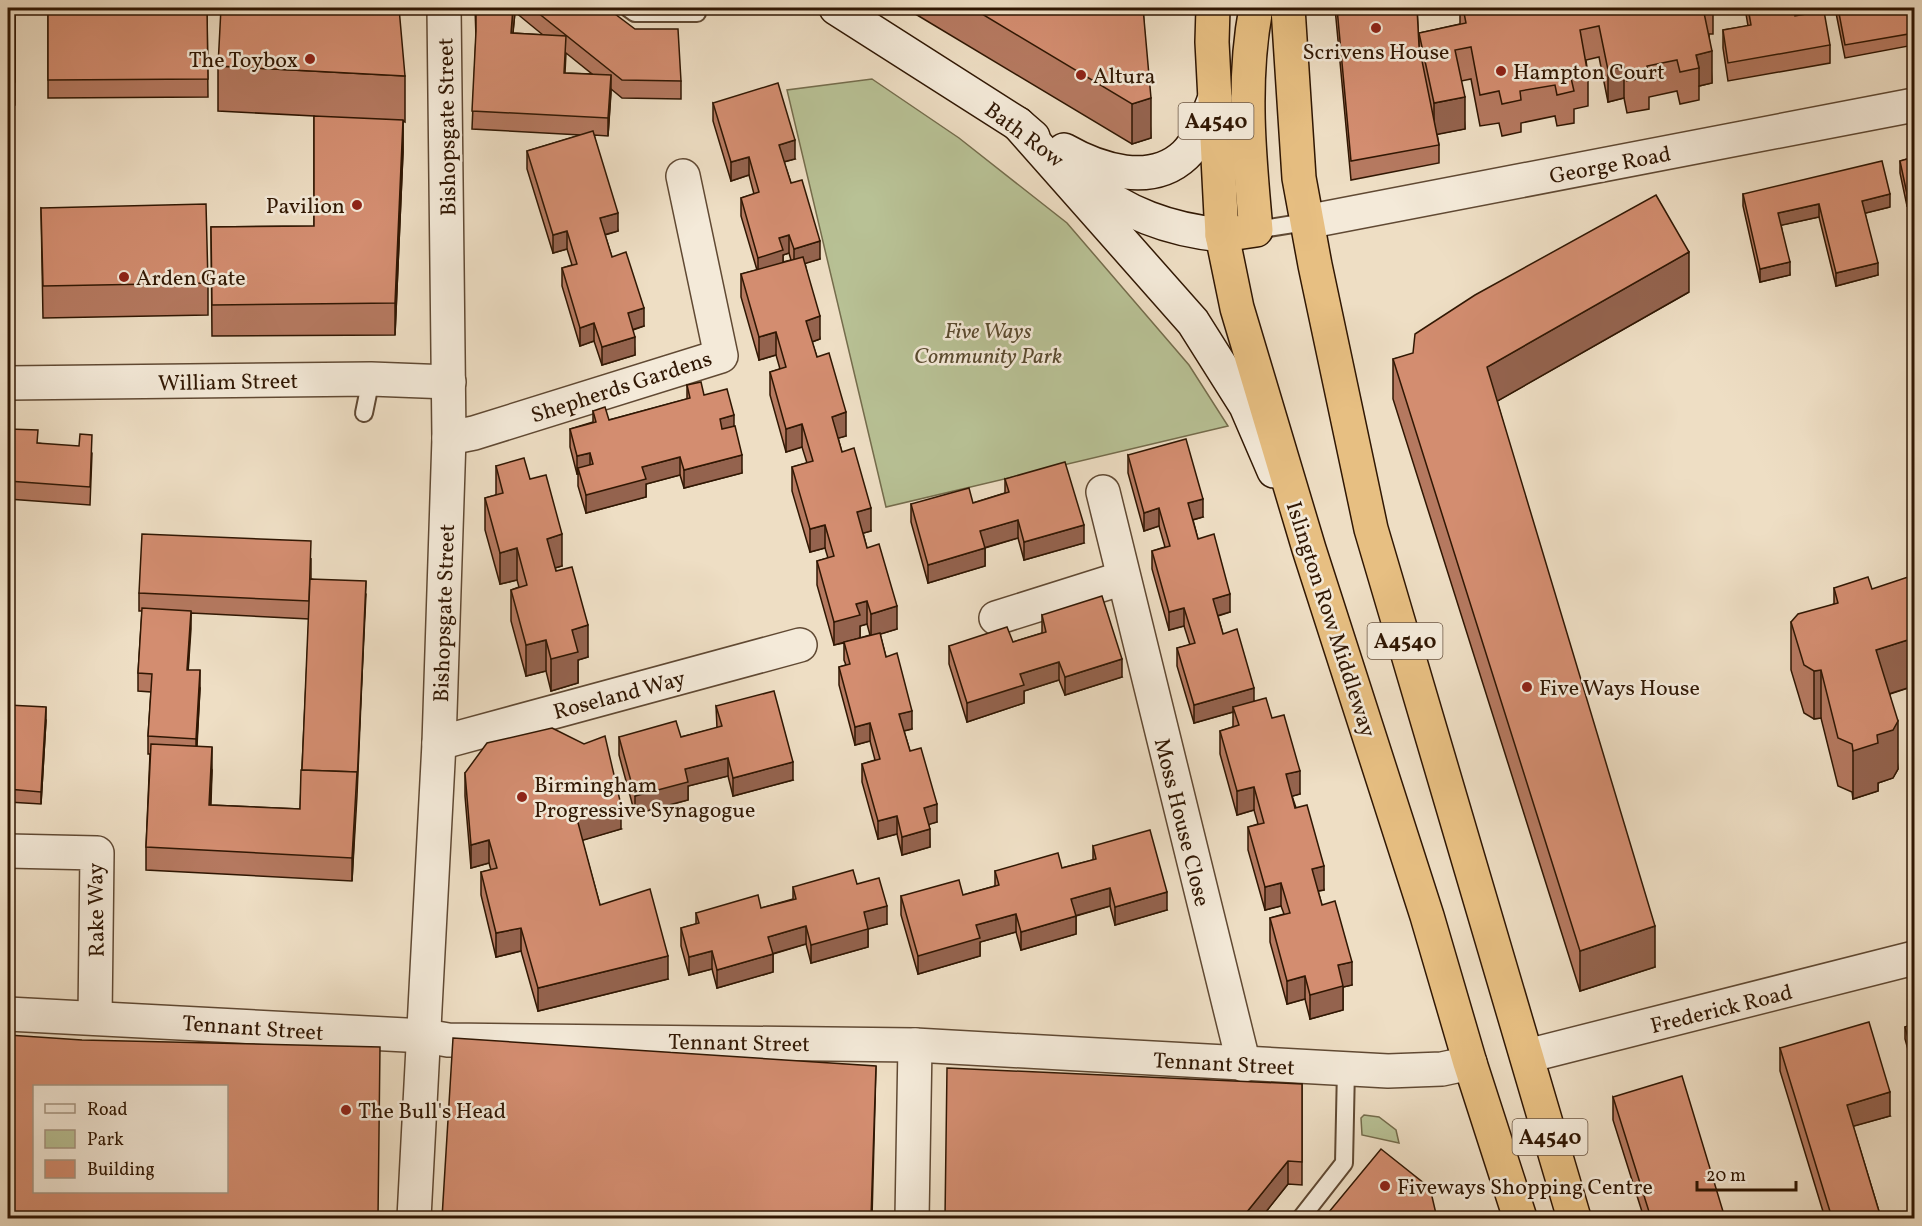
<svg xmlns="http://www.w3.org/2000/svg" width="1922" height="1226" viewBox="0 0 1922 1226" font-family="Vollkorn,serif">
<style>
.green{fill:#b8c195;stroke:#746c4c;stroke-width:1.5}
.lines{fill:none;stroke-linecap:round;stroke-linejoin:round}
.lane-casing{stroke:#604933;stroke-width:20}
.street-casing{stroke:#604933;stroke-width:36}
.secondary-casing{stroke:#301703;stroke-width:36}
.highway-casing{stroke:#301703;stroke-width:36}
.lane{stroke:#f4ead9;stroke-width:16}
.street{stroke:#f4ead9;stroke-width:33}
.secondary{stroke:#f4ead9;stroke-width:33}
.highway{stroke:#e7bf82;stroke-width:33}
.wall{fill:#b57960;stroke:#301703;stroke-width:1.5;fill-rule:evenodd}
.shaded-wall{fill:#94634e;stroke:#301703;stroke-width:1.5}
.building{fill:#d38d70;stroke:#301703;stroke-width:1.5;fill-rule:evenodd}
.poi-dot{fill:#8f2418;stroke:#f4ead9;stroke-width:2}
.labels{text-anchor:middle;stroke-width:5;stroke-linejoin:round;paint-order:stroke}
.shield{fill:#f4ead9;stroke:#6b5643;stroke-width:1.5}
.shield-label{font-size:21px;font-weight:bold;fill:#301703}
.poi-label{font-size:22px;fill:#301703;stroke:#f4ead9;text-anchor:start}
.street-label{font-size:22px;fill:#301703;stroke:#f4ead9}
.park-label{font-size:22px;font-style:italic;fill:#594a2f;stroke:#f4ead9}
</style>
<rect width="100%" height="100%" fill="#eedec4"/>
<filter id="stains"><feTurbulence type="fractalNoise" baseFrequency=".00333" numOctaves="4"/><feColorMatrix values="0 0 0 0 .2 0 0 0 0 .09 0 0 0 0 .02 0 0 0 .5 -.17"/></filter>
<radialGradient id="worn" r=".72"><stop offset=".6" stop-color="#630" stop-opacity="0"/><stop offset="1" stop-color="#630" stop-opacity=".3"/></radialGradient>
<g class="green">
<path d="M872,79L959,138L1067,223L1189,365L1228,426L886,507L787,90Z"/>
<path d="M1364,1115L1379,1117L1396,1130L1399,1143L1362,1135L1361,1118Z"/>
</g>
<g class="lines">
<g class="lane-casing">
<g id="lane">
<path d="M628,8L635,13H697"/>
<path d="M1256,230L1306,222"/>
<path d="M364,413L371,379"/>
<path d="M1301,1218L1344,1163L1346,1068"/>
</g>
</g>
<g class="street-casing">
<g id="street">
<path d="M1306,222L1914,105"/>
<path d="M8,383L371,379L449,382"/>
<path d="M449,438L474,433L721,356L683,176"/>
<path d="M1103,492L1244,1065"/>
<path d="M996,618L1123,578"/>
<path d="M439,743L800,645"/>
<path d="M8,851L97,853L95,1018"/>
<path d="M8,1014L425,1036L448,1040L915,1045L1388,1071L1442,1069L1470,1063"/>
<path d="M1527,1056L1914,958"/>
<path d="M414,1218L439,743L449,438L444,8"/>
<path d="M912,1218L915,1045"/>
</g>
</g>
<g class="secondary-casing">
<g id="secondary">
<path d="M836,8L1018,124L1033,137"/>
<path d="M1018,124L1193,322L1246,406L1274,471"/>
<path d="M1064,150C1099,170 1151,187 1185,155C1200,141 1207,117 1215,98"/>
<path d="M1084,180C1125,214 1170,230 1222,235"/>
</g>
</g>
<g class="highway-casing">
<g id="highway">
<path d="M1213,8L1212,42L1222,235L1237,308L1309,549L1427,916L1470,1063L1520,1218"/>
<path d="M1288,8L1299,178L1315,265L1371,529L1574,1218"/>
<path d="M1222,235L1256,230C1249,156 1242,81 1256,8"/>
</g>
</g>
<use href="#lane" class="lane"/>
<use href="#street" class="street"/>
<use href="#secondary" class="secondary"/>
<use href="#highway" class="highway"/>
</g>
<g class="wall">
<rect x="8" y="8" width="7" height="97"/>
<path d="M48,8H207L208,97L48,98Z"/>
<path d="M475,8H613L611,10L681,81V99L622,98L611,89L608,136L594,135L618,231L605,235L612,257L644,326L633,330L635,355L602,365L594,341L580,346L562,286V268L572,265L567,249L553,253L527,169V151L581,135L472,129L476,37ZM515,12L543,35L513,33ZM566,53L592,74L565,73Z"/>
<path d="M912,8H1143L1151,138L1132,144L912,12Z"/>
<path d="M1335,8H1417L1419,46V33L1460,24V8H1574L1575,13L1591,9V8H1713V34H1709L1712,83L1699,86V100L1680,104L1677,91L1649,97V109L1627,113L1624,98L1608,102L1599,57L1586,60L1588,75V106L1574,109V123L1557,126L1555,116L1521,123V132L1502,136L1499,123L1480,126L1471,79L1461,81L1465,129L1437,134L1439,145V163L1351,180Z"/>
<path d="M1745,8H1794L1795,16L1830,45V63L1728,81L1723,48V30L1748,26Z"/>
<path d="M1835,8H1914V45L1845,58Z"/>
<path d="M218,66L405,76V122L403,121V152L395,335L212,336L211,227L314,226V116L218,111Z"/>
<path d="M713,103L795,159L784,162L791,183L820,259L805,263L820,339L812,342L817,357L846,436L838,438L842,452L871,531L863,533L867,548L897,629L880,634L886,657L912,729L904,731L910,751L937,822L929,824L930,847L902,855L897,834L878,839L862,782V764L875,760L870,741L855,745L839,685V667L846,665L844,660V643L834,645L817,585V561L828,558L825,548L810,552L792,491V467L807,463L802,447L786,452L770,395V372L780,369L776,355L759,360L741,297V274L757,270L741,216V198L754,194L749,175L731,181L713,121ZM789,253L791,260L783,262V255ZM867,624L870,635L860,638V626Z"/>
<path d="M1914,157V205L1907,206L1900,173V161Z"/>
<path d="M1743,194L1890,207L1865,213L1878,275L1836,286L1819,217L1781,225L1790,275L1760,282L1743,206Z"/>
<path d="M8,205L10,282V313H8Z"/>
<path d="M41,208L208,283V315L43,318Z"/>
<path d="M1689,292L1497,401L1655,967L1580,991L1393,399V359Z"/>
<path d="M687,385L704,395L734,426L742,473L684,488L680,475L646,484V497L586,513L578,486V474H577L570,447V429L593,422V411L609,420L687,399Z"/>
<path d="M8,429L38,443L92,453L90,505L8,499Z"/>
<path d="M1128,455L1203,517L1193,520L1198,539L1230,612L1218,616L1223,634L1254,701L1272,718L1300,794L1292,796L1324,890L1318,891L1322,905L1352,985L1343,987V1010L1310,1019L1305,999L1287,1004L1270,942V918L1284,914L1281,906L1265,910L1248,850V827L1258,824L1254,810L1237,815L1220,754V731L1233,727V712L1194,723L1177,666V648L1190,645L1184,626L1169,630L1152,569V551L1165,547L1159,526L1144,531L1128,473Z"/>
<path d="M496,466L530,479L562,566L555,568L588,657L578,660V683L551,691L546,671L526,676L511,621V590L519,587L517,580L500,584L485,530V498L496,495Z"/>
<path d="M1005,479L1084,543L1024,560L1018,538L985,548V566L928,583L911,522V504L973,503L1005,493Z"/>
<path d="M311,559V579L366,594L352,881L146,870V847L150,754H148V736L151,692L138,691V673L142,611H139V593ZM191,613L309,619L300,809L211,805L212,770L197,746L200,688L188,670Z"/>
<path d="M1834,588L1872,589L1914,686L1890,694L1898,769L1893,778L1878,783V791L1853,799L1852,792L1838,786L1821,718L1814,719L1804,713L1791,670V622L1834,604Z"/>
<path d="M1042,615L1122,677L1065,695L1059,680L1024,691V703L967,722L949,664V646L1013,642L1042,633Z"/>
<path d="M8,705L46,720L41,804L8,802Z"/>
<path d="M716,706L793,780L733,796L728,776L688,786V800L635,814L619,755V737H681L717,728Z"/>
<path d="M465,773L621,829L582,840L600,905L668,979L538,1011L521,951L496,957L481,895V872L491,870L489,863L471,868L465,796Z"/>
<path d="M1093,846L1167,910L1115,925L1110,906L1076,916V934L1021,950L1016,932L980,942V956L918,974L901,915V896L963,895L995,886V871L1062,868L1093,860Z"/>
<path d="M857,884L887,924L868,929V947L811,963L806,944L773,954V972L717,988L712,969L689,975L681,946V928L696,924V913L761,908L793,899V887Z"/>
<path d="M1914,1024V1071L1905,1039V1027Z"/>
<path d="M1780,1048L1890,1116L1853,1126L1881,1218H1825L1780,1071Z"/>
<path d="M1302,1084V1185L1288,1184L1261,1218H945Z"/>
<path d="M1613,1097L1725,1218H1644L1613,1120Z"/>
</g>
<g class="shaded-wall">
<path d="M513,8H515V12L511,51V33Z"/>
<path d="M1712,51V83L1699,86V68L1696,55Z"/>
<path d="M1624,66V98L1608,102V70Z"/>
<path d="M611,75V93L608,136V118Z"/>
<path d="M1465,97V129L1434,135V103Z"/>
<path d="M1151,98V138L1132,144V104Z"/>
<path d="M403,120V152L395,335V303Z"/>
<path d="M795,140V159L779,163V145Z"/>
<path d="M749,157V175L731,181V162Z"/>
<path d="M1914,192V205L1907,206V194Z"/>
<path d="M1890,194V207L1862,214V201Z"/>
<path d="M1819,204V217L1778,226V213Z"/>
<path d="M618,213V231L600,236V218Z"/>
<path d="M567,231V249L553,253V235Z"/>
<path d="M789,235V253L783,255V268L758,276V258L779,238Z"/>
<path d="M820,241V259L794,267V249Z"/>
<path d="M1689,252V292L1487,407V367Z"/>
<path d="M1790,262V275L1760,282V269Z"/>
<path d="M1878,263V275L1836,286V273Z"/>
<path d="M644,308V326L628,331V313Z"/>
<path d="M820,316V339L806,344V321Z"/>
<path d="M594,323V341L580,346V328Z"/>
<path d="M776,332V355L759,360V337Z"/>
<path d="M635,337V355L602,365V347Z"/>
<path d="M846,412V436L832,440V417Z"/>
<path d="M734,415V433L720,437V419Z"/>
<path d="M802,424V447L786,452V429Z"/>
<path d="M590,453V471L578,468V474H577V456Z"/>
<path d="M742,455V473L684,488V470Z"/>
<path d="M680,457V475L646,484V497L586,513V495L642,467Z"/>
<path d="M1203,499V517L1188,521V503Z"/>
<path d="M871,508V531L857,535V512Z"/>
<path d="M1159,508V526L1144,531V513Z"/>
<path d="M1018,520V538L980,549V531Z"/>
<path d="M825,525V548L810,552V529Z"/>
<path d="M1084,525V543L1024,560V542Z"/>
<path d="M562,534V566L547,570V539Z"/>
<path d="M517,548V580L500,584V553Z"/>
<path d="M985,548V566L928,583V565Z"/>
<path d="M366,581L357,796L352,881V858Z"/>
<path d="M1230,594V612L1213,617V599Z"/>
<path d="M867,601V624L860,626V638L834,645V622L856,604Z"/>
<path d="M897,606V629L871,637V614Z"/>
<path d="M1184,608V626L1169,630V612Z"/>
<path d="M191,611V629L187,688V670Z"/>
<path d="M588,625V657L578,660V683L551,691V659L572,630Z"/>
<path d="M1914,638V686L1876,698V650Z"/>
<path d="M546,640V671L526,676V645Z"/>
<path d="M1122,659V677L1065,695V677Z"/>
<path d="M1059,662V680L1024,691V703L967,722V703L1020,674Z"/>
<path d="M200,670V688L196,757V739Z"/>
<path d="M1821,670V718L1814,719V671Z"/>
<path d="M1254,688V706L1233,707V712L1194,723V705Z"/>
<path d="M46,707V720L41,804V792Z"/>
<path d="M912,711V729L899,732V714Z"/>
<path d="M1898,721V769L1893,778L1878,783V791L1853,799V751Z"/>
<path d="M870,723V741L855,745V727Z"/>
<path d="M212,747V770L209,828V805Z"/>
<path d="M728,758V776L688,786V800L635,814V796L685,769Z"/>
<path d="M793,762V780L733,796V778Z"/>
<path d="M1300,771V794L1286,798V774Z"/>
<path d="M1254,787V810L1237,815V791Z"/>
<path d="M937,804V822L924,826V808Z"/>
<path d="M621,805V829L577,842V819Z"/>
<path d="M897,816V834L878,839V821Z"/>
<path d="M930,829V847L902,855V837Z"/>
<path d="M489,840V863L471,868V845Z"/>
<path d="M1324,866V890L1312,892V869Z"/>
<path d="M1281,883V906L1265,910V887Z"/>
<path d="M1110,888V906L1071,917V899Z"/>
<path d="M1167,892V910L1115,925V907Z"/>
<path d="M887,906V924L868,929V947L811,963V945L864,912Z"/>
<path d="M1016,914V932L980,942V956L918,974V956L976,925Z"/>
<path d="M1076,916V934L1021,950V932Z"/>
<path d="M806,926V944L768,955V937Z"/>
<path d="M1655,926V967L1580,991V951Z"/>
<path d="M521,928V951L496,957V933Z"/>
<path d="M712,951V969L689,975V957Z"/>
<path d="M773,954V972L717,988V970Z"/>
<path d="M668,956V979L538,1011V988Z"/>
<path d="M1352,962V985L1343,987V1010L1310,1019V995L1338,965Z"/>
<path d="M1305,976V999L1287,1004V981Z"/>
<path d="M876,1066L872,1218H871Z"/>
<path d="M1890,1092V1116L1847,1128V1105Z"/>
<path d="M1288,1161V1184L1261,1218H1242Z"/>
</g>
<g class="building">
<rect x="8" y="8" width="7" height="74"/>
<path d="M48,8H207L208,79L48,80Z"/>
<path d="M221,8H399L405,76L218,66Z"/>
<path d="M476,8H513L511,33L566,36L564,73L611,75L608,118L472,111L476,31Z"/>
<path d="M532,8H607L635,29H678L681,81L622,80Z"/>
<path d="M972,8H1143L1151,98L1132,104Z"/>
<path d="M1337,8H1417L1419,46L1439,145L1351,161Z"/>
<path d="M1463,8H1574L1575,13L1597,8H1703L1712,51L1696,55L1699,68L1680,72L1677,60L1647,66L1649,77L1627,81L1624,66L1608,70L1599,26L1580,30L1588,75L1571,78L1574,91L1557,95L1555,85L1520,91L1521,100L1502,104L1499,91L1480,95L1471,47L1455,50L1465,97L1434,103L1419,33L1466,23Z"/>
<path d="M1748,8H1794L1795,16L1824,11L1830,45L1728,63L1723,30L1751,25Z"/>
<path d="M1838,8H1914V33L1845,45Z"/>
<path d="M778,83L795,140L779,145L791,183L802,180L820,241L794,249L789,235L779,238L783,250L758,258L741,198L759,192L749,157L731,162L713,103Z"/>
<path d="M314,116L403,120L395,303L212,305L211,227L314,226Z"/>
<path d="M593,131L618,213L600,218L612,257L626,252L644,308L628,313L635,337L602,347L594,323L580,328L562,268L577,264L567,231L553,235L527,151Z"/>
<path d="M1914,157V192L1907,194L1900,161Z"/>
<path d="M1882,161L1890,194L1862,201L1878,263L1836,273L1819,204L1778,213L1790,262L1760,269L1743,194Z"/>
<path d="M1656,195L1689,252L1487,367L1655,926L1580,951L1393,359L1413,353L1415,334L1475,295Z"/>
<path d="M206,204L208,283L43,286L41,208Z"/>
<path d="M8,205L10,282H8Z"/>
<path d="M803,257L820,316L806,321L817,357L829,353L846,412L832,417L842,452L854,448L871,508L857,512L867,548L879,544L897,606L871,614L867,601L856,604L860,615L834,622L817,561L834,556L825,525L810,529L792,467L813,461L802,424L786,429L770,372L786,367L776,332L759,337L741,274Z"/>
<path d="M701,382L704,395L727,389L734,415L720,419L722,429L735,426L742,455L684,470L680,457L642,467L646,479L586,495L578,468L593,464L590,453L577,456L570,429L596,422L593,411L605,407L609,420L690,398L687,385Z"/>
<path d="M8,429L38,430L37,443L79,446L80,434L92,435L90,487L8,481Z"/>
<path d="M1186,439L1203,499L1188,503L1198,539L1214,534L1230,594L1213,599L1223,634L1237,629L1254,688L1194,705L1177,648L1195,643L1184,608L1169,612L1152,551L1170,546L1159,508L1144,513L1128,455Z"/>
<path d="M524,458L530,479L546,475L562,534L547,539L556,571L572,567L588,625L572,630L578,652L551,659L546,640L526,645L511,590L527,585L517,548L500,553L485,498L503,493L496,466Z"/>
<path d="M1065,462L1084,525L1024,542L1018,520L980,531L985,548L928,565L911,504L969,488L973,503L1009,492L1005,479Z"/>
<path d="M142,534L311,541L309,601L139,593Z"/>
<path d="M1914,575V638L1876,650L1898,721L1893,730L1877,735L1878,743L1853,751L1852,744L1838,738L1821,670L1814,671L1804,665L1791,622L1798,614L1838,603L1834,588L1868,577L1872,589Z"/>
<path d="M310,579L366,581L357,783V772L302,770Z"/>
<path d="M1102,596L1122,659L1065,677L1059,662L1020,674L1024,685L967,703L949,646L1007,627L1013,642L1046,632L1042,615Z"/>
<path d="M142,608L191,611L187,670H200L196,739L148,736L152,674L138,673Z"/>
<path d="M880,633L886,657L897,653L912,711L899,714L910,751L921,748L937,804L924,808L930,829L902,837L897,816L878,821L862,764L880,759L870,723L855,727L839,667L850,664L844,642Z"/>
<path d="M774,691L793,762L733,778L728,758L685,769L688,782L635,796L619,737L676,721L681,737L722,726L716,706Z"/>
<path d="M1266,698L1272,718L1284,715L1300,771L1286,774L1295,808L1307,805L1324,866L1312,869L1322,905L1335,901L1352,962L1338,965L1343,986L1310,995L1305,976L1287,981L1270,918L1290,913L1281,883L1265,887L1248,827L1264,823L1254,787L1237,791L1220,731L1239,725L1233,707Z"/>
<path d="M8,705L46,707L41,792L8,789Z"/>
<path d="M552,728L584,744L605,736L621,805L577,819L600,905L650,889L668,956L538,988L521,928L496,933L481,872L497,868L489,840L471,845L465,773L487,743Z"/>
<path d="M151,744L212,747L209,805L300,809L301,770L357,772L352,858L146,847Z"/>
<path d="M1150,830L1167,892L1115,907L1110,888L1071,899L1076,916L1021,932L1016,914L976,925L980,938L918,956L901,896L959,880L963,895L999,885L995,871L1058,853L1062,868L1096,859L1093,846Z"/>
<path d="M853,870L857,884L879,878L887,906L864,912L868,929L811,945L806,926L768,937L773,954L717,970L712,951L689,957L681,928L699,923L696,913L758,895L761,908L796,899L793,887Z"/>
<path d="M1869,1022L1890,1092L1847,1105L1881,1218H1832L1780,1048Z"/>
<path d="M1914,1024V1059L1905,1027Z"/>
<path d="M8,1035L82,1040L380,1047L378,1218H8ZM34,1086H226V1191H34Z"/>
<path d="M453,1038L876,1066L871,1218H442Z"/>
<path d="M947,1068L1302,1084V1162L1288,1161L1242,1218H945Z"/>
<path d="M1682,1076L1725,1218H1651L1613,1097Z"/>
<path d="M1381,1149L1430,1188L1437,1218H1324Z"/>
</g>
<g class="poi-dot">
<circle cx="1376" cy="28" r="6"/>
<circle cx="310" cy="59" r="6"/>
<circle cx="1501" cy="71" r="6"/>
<circle cx="1081" cy="75" r="6"/>
<circle cx="357" cy="205" r="6"/>
<circle cx="124" cy="277" r="6"/>
<circle cx="1527" cy="687" r="6"/>
<circle cx="522" cy="797" r="6"/>
<circle cx="346" cy="1110" r="6"/>
<circle cx="1385" cy="1186" r="6"/>
</g>
<g class="labels">
<g class="shield">
<rect x="1178.5" y="103" width="75" height="36" rx="4.5"/>
<rect x="1367.5" y="623" width="75" height="36" rx="4.5"/>
<rect x="1512.5" y="1119" width="75" height="36" rx="4.5"/>
</g>
<g class="shield-label">
<text x="1216" y="128">A4540</text>
<text x="1405" y="648">A4540</text>
<text x="1550" y="1144">A4540</text>
</g>
<g class="poi-label">
<text x="1376" y="59" text-anchor="middle">Scrivens House</text>
<text x="298" y="67" text-anchor="end">The Toybox</text>
<text x="1513" y="79">Hampton Court</text>
<text x="1093" y="83">Altura</text>
<text x="345" y="213" text-anchor="end">Pavilion</text>
<text x="136" y="285">Arden Gate</text>
<text x="1539" y="695">Five Ways House</text>
<text x="534" y="792">Birmingham<tspan x="534" dy="25">Progressive Synagogue</tspan></text>
<text x="358" y="1118">The Bull's Head</text>
<text x="1397" y="1194">Fiveways Shopping Centre</text>
</g>
<g class="street-label">
<text transform="translate(446 127) rotate(-91)" y="8">Bishopsgate Street</text>
<text transform="translate(1025 134) rotate(37)" y="8">Bath Row</text>
<text transform="translate(1610 164) rotate(-11)" y="8">George Road</text>
<text transform="translate(228 381) rotate(-1)" y="8">William Street</text>
<text transform="translate(621 386) rotate(-18)" y="8">Shepherds Gardens</text>
<text transform="translate(443 613) rotate(-88)" y="8">Bishopsgate Street</text>
<text transform="translate(1332 619) rotate(72)" y="8">Islington Row Middleway</text>
<text transform="translate(619 694) rotate(-15)" y="8">Roseland Way</text>
<text transform="translate(1183 822) rotate(76)" y="8">Moss House Close</text>
<text transform="translate(95 910) rotate(-91)" y="8">Rake Way</text>
<text transform="translate(1721 1008) rotate(-14)" y="8">Frederick Road</text>
<text transform="translate(253 1027) rotate(4)" y="8">Tennant Street</text>
<text transform="translate(739 1042) rotate(1)" y="8">Tennant Street</text>
<text transform="translate(1224 1063) rotate(3)" y="8">Tennant Street</text>
</g>
<g class="park-label">
<text x="988" y="338">Five Ways<tspan x="988" dy="25">Community Park</tspan></text>
</g>
</g>
<rect width="1922" height="1226" fill="none" stroke="#eedec4" stroke-width="30"/>
<rect x="9" y="9" width="1904" height="1208" fill="none" stroke="#301703" stroke-width="3"/>
<rect x="15" y="15" width="1892" height="1196" fill="none" stroke="#301703" stroke-width="1.5"/>
<rect x="33" y="1085" width="195" height="108" fill="#f4ead9" stroke="#a69683" stroke-width="1.5"/>
<rect x="45" y="1104" width="30" height="9" fill="#f4ead9" stroke="#a69683" stroke-width="1.5"/>
<text x="87" y="1115" font-size="18" fill="#301703">Road</text>
<rect x="45" y="1130" width="30" height="18" fill="#b8c195" stroke="#a69683" stroke-width="1.5"/>
<text x="87" y="1145" font-size="18" fill="#301703">Park</text>
<rect x="45" y="1160" width="30" height="18" fill="#d38d70" stroke="#a69683" stroke-width="1.5"/>
<text x="87" y="1175" font-size="18" fill="#301703">Building</text>
<path d="M1697 1181v9h99v-9" fill="none" stroke="#301703" stroke-width="3"/>
<text x="1706" y="1181" font-size="18" fill="#301703" stroke="#f4ead9" stroke-width="4.5" paint-order="stroke">20 m</text>
<rect width="100%" height="100%" filter="url(#stains)"/>
<rect width="100%" height="100%" fill="url(#worn)"/>
</svg>
